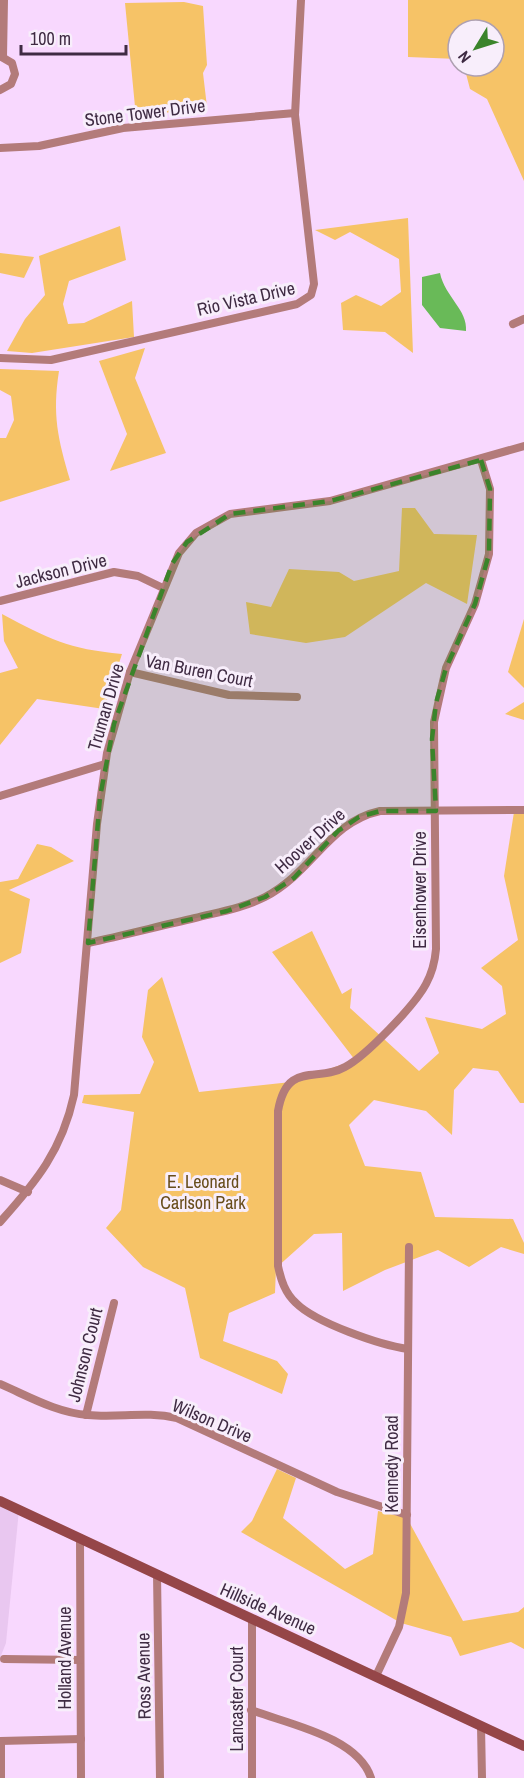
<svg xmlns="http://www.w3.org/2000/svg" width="524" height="1778" viewBox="0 0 524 1778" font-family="'Archivo Narrow',sans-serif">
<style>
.built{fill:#e9c7f0}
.green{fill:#f6c367}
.water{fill:#69ba58}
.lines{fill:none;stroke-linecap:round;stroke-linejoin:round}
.minor{stroke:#b37b7a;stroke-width:8}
.secondary{stroke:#954648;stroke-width:10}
.marked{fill:#3b842b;fill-opacity:0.2;stroke:#3b842b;stroke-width:4.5;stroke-dasharray:12 8;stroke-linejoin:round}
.labels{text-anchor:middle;stroke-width:6;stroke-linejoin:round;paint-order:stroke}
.street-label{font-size:18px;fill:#3f2b43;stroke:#f8eefb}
.park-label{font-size:18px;fill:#684d1c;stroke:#f8eefb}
</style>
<rect width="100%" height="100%" fill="#f8d8fe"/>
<path class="built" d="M0,1501L19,1510L6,1643L0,1658Z"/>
<g class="green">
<path d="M408,0H524V181L487,99L470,89L464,66H494V30H458V59L408,57Z"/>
<path d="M184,2L203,6L207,65L203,73L207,107L136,117L125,3Z"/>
<path d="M408,218L413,353L385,332L343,330L341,303L356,295L381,306L401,292L399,259L350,232L335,240L315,230Z"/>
<path d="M120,226L126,260L69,281L63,304L68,324L84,323L132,301L134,337L32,353L7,351L25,319L45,295L39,256Z"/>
<path d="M0,253L34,257L24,278L0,273Z"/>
<path d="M145,348L135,378L166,453L110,471L127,434L99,361Z"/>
<path d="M0,369L59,371C52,415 58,439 70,480L0,502V438H6L14,420L11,396L0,390Z"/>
<path d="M402,508H415L434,534L477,535L467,604L426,583L345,637L306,643L250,634L246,602L271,607L289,569L339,572L354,581L399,571Z"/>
<path d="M2,614C49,639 68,649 122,654L104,709L37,699L0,745V673L18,668L4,641Z"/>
<path d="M524,619V688L508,672Z"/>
<path d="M524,702V720L505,714Z"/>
<path d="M514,812H524V1103H520L498,1071L473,1068L454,1090L452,1135L426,1111L374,1100L349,1125L365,1166L421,1172L435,1217L513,1219L524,1243V1254L501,1247L469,1267L438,1250L385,1270L343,1291L342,1233L314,1234L276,1268L275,1293L229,1313L223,1341L277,1361L288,1374L282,1394L200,1358L185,1288L143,1267L106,1228L121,1210L134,1112L82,1103L84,1095L140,1094L154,1062L142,1037L148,990L162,977L199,1092L291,1082L355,1060L272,952L312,931L342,994L352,988L350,1008L419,1071L439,1053L425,1017L482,1029L506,1014L502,986L481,968L518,940L504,876Z"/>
<path d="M37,844L51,847L74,861L9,890L30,899L21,953L0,963V882L18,879Z"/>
<path d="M277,1469L296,1478L283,1518L345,1569L373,1554L378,1511L407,1518L463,1621L518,1612L524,1607V1649L511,1642L460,1656L451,1637L401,1623L241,1532L252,1521Z"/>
</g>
<path class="water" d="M440,273C445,297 468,310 466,331L440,328L422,305V277Z"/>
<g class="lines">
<g class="minor">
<path d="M0,56L12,63L15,74L11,84L0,90"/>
<path d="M3,57L4,0"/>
<path d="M0,148L39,146L123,128L295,113"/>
<path d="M513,324L524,319"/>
<path d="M0,358L51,360L297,304L311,295L314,284L295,115L301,0"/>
<path d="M0,601L114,572L138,576L163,588"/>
<path d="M130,672L229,695L297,697"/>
<path d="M0,796L105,764"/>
<path d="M88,943C124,935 160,926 195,918C219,912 243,908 265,897C313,872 329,822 380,811L524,810"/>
<path d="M0,1180L28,1192"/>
<path d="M0,1222C37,1181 62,1150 74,1095L97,824L107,753L130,672L179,553L196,533L230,514L330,501L524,446"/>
<path d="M408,1349C380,1345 316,1323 296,1303C285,1293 281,1280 278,1266V1111C287,1060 317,1083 345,1067C366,1056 415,1005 426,984C432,973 435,961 436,949L434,722L446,668L475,604L489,554L490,489L481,460"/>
<path d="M0,1384C28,1396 57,1413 88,1415C119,1418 146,1411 177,1418L337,1492L407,1515"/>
<path d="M86,1415L114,1303"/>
<path d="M80,1538L81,1778"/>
<path d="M157,1574L160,1778"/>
<path d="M4,1659L80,1660"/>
<path d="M376,1676L399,1627L406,1593L409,1247"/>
<path d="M251,1710C288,1724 358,1737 371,1778"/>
<path d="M481,1726L482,1778"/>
<path d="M0,1741L81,1739"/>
<path d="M1,1741V1778"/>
<path d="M252,1778V1620"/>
</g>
<path class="secondary" d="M0,1501L524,1746"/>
</g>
<path class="marked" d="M481,460L490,489L489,554L475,604L446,668L436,703L432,739L436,811H380L359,817L338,831L294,878L265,897L227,911L88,943L100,797L114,724L172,564L187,542L230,514L330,501Z"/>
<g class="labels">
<g class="street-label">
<text transform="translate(145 113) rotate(-7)" y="6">Stone Tower Drive</text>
<text transform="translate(246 299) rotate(-13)" y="6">Rio Vista Drive</text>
<text transform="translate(61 571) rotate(-14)" y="6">Jackson Drive</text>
<text transform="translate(199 671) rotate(11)" y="6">Van Buren Court</text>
<text transform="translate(106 707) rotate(-74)" y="6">Truman Drive</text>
<text transform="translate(310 841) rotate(-42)" y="6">Hoover Drive</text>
<text transform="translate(420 890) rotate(-90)" y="6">Eisenhower Drive</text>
<text transform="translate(85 1355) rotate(-76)" y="6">Johnson Court</text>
<text transform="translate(212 1421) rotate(23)" y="6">Wilson Drive</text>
<text transform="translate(392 1464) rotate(-90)" y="6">Kennedy Road</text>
<text transform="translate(268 1609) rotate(24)" y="6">Hillside Avenue</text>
<text transform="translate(65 1658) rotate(-90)" y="6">Holland Avenue</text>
<text transform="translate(144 1676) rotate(-91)" y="6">Ross Avenue</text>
<text transform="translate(237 1699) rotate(-90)" y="6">Lancaster Court</text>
</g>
<g class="park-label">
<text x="203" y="1188">E. Leonard<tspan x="203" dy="21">Carlson Park</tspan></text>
</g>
</g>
<g transform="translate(476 48) rotate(232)"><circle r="28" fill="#f8eefb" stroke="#aea0b1" stroke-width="1.5"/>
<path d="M0-4.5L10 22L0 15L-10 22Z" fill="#3b842b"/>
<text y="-9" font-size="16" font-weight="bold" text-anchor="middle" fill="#3f2b43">N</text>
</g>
<path d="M21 45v9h105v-9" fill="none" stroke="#3f2b43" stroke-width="3"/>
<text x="30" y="45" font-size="18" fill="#3f2b43" stroke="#f8eefb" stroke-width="4.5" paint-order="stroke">100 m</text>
</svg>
